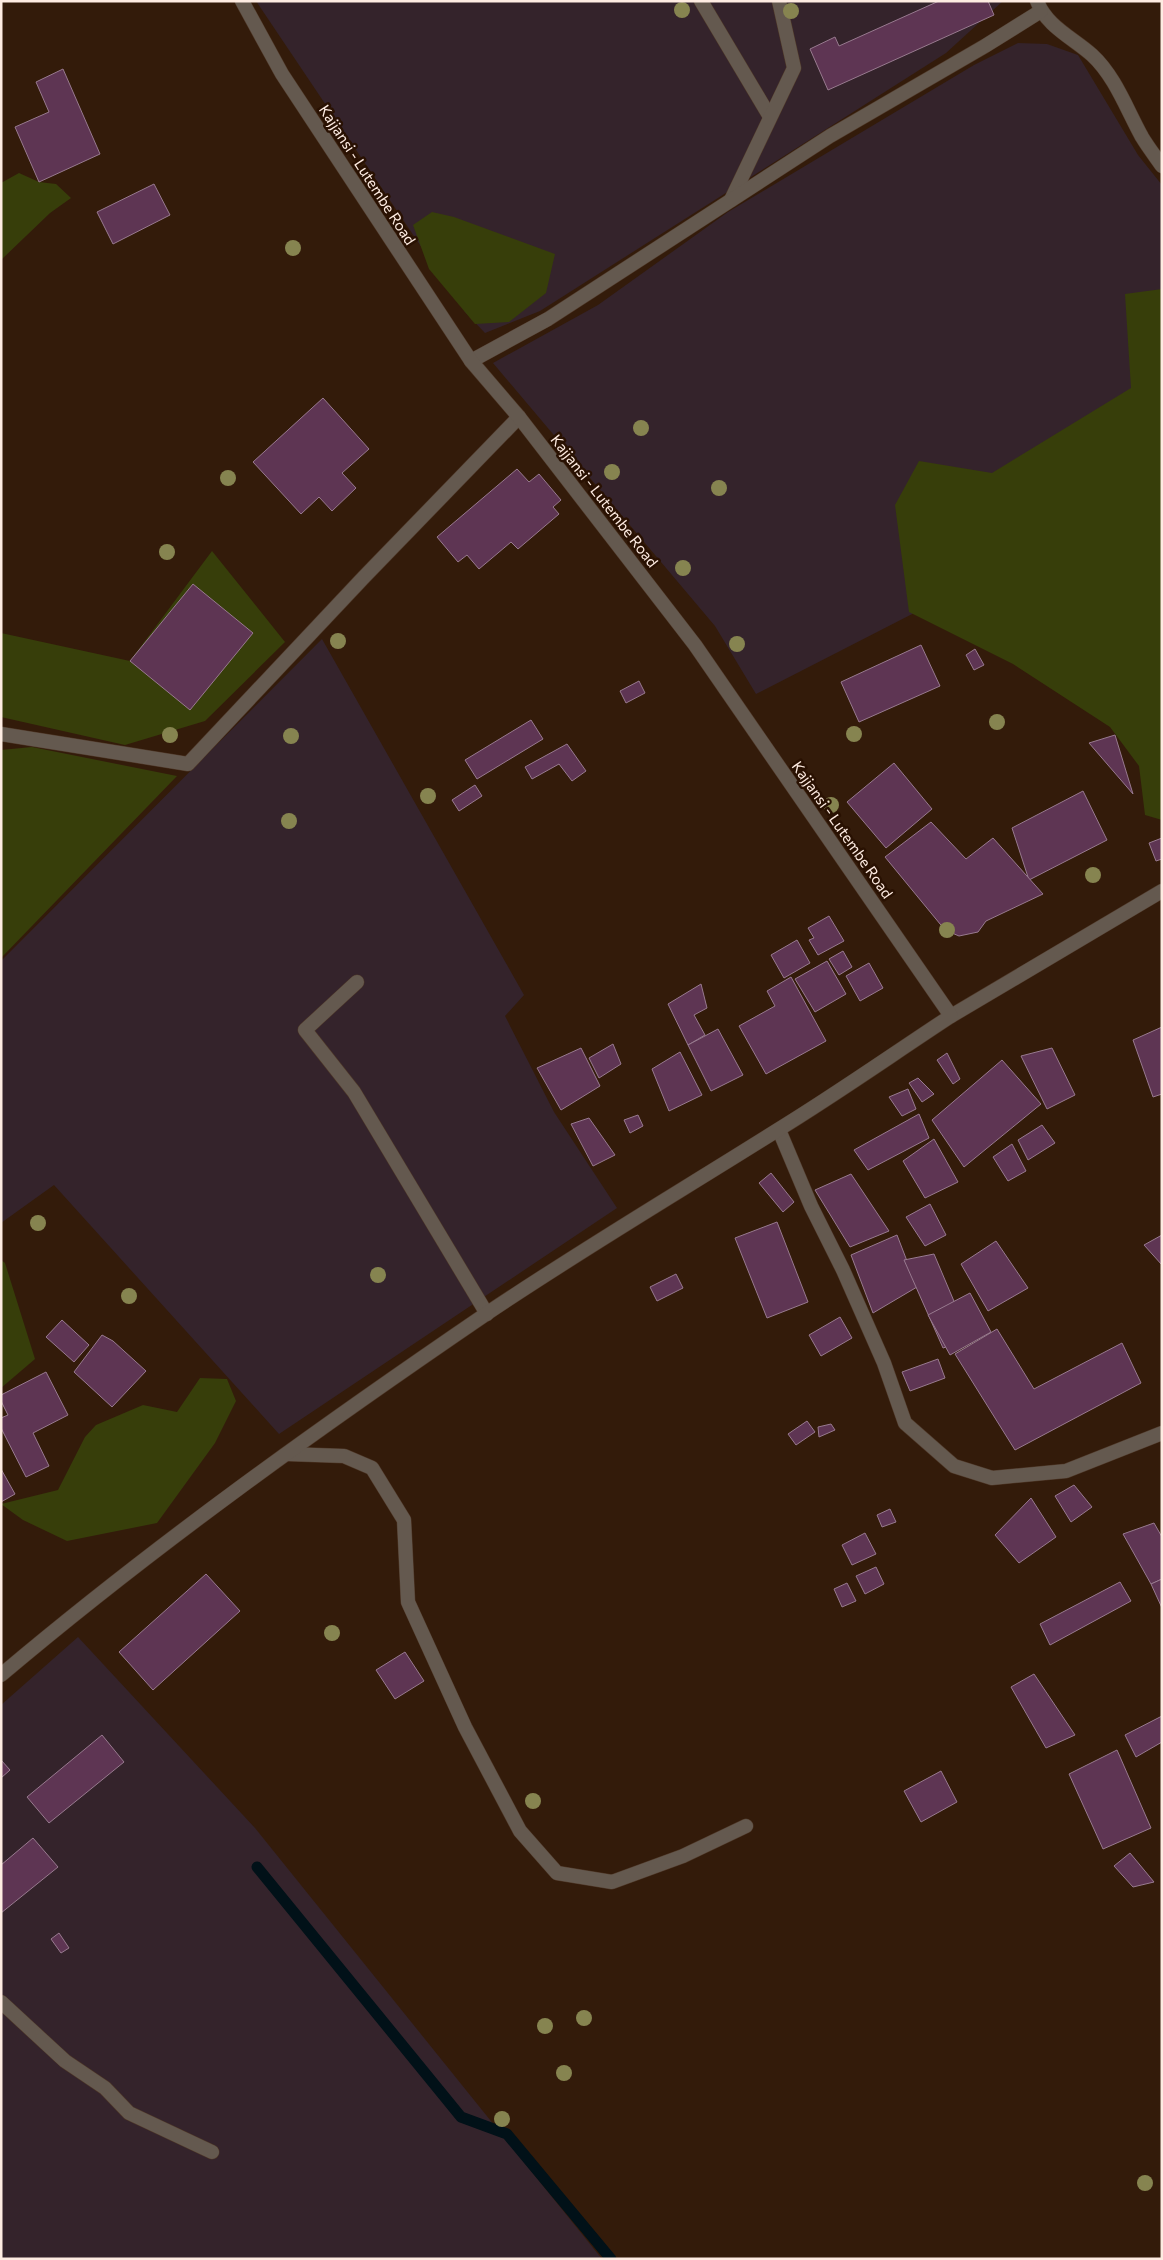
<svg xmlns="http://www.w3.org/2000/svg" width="1163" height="2260" viewBox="0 0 1163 2260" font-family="Commissioner,sans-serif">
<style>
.industrial{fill:#34232b}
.green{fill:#373e0a}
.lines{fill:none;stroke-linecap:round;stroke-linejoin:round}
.stream{stroke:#011118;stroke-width:11}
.building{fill:#5e3553;stroke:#987a8f}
.service-casing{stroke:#4f3828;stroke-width:15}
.minor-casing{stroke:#4f3828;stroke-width:15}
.tertiary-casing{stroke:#4f3828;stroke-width:15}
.service{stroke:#64594f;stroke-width:14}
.minor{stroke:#64594f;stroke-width:14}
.tertiary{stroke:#64594f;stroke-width:14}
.tree{fill:#868450}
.labels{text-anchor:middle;stroke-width:5;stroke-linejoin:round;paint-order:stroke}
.street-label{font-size:15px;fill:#feece2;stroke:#291102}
</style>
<rect width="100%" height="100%" fill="#331b0a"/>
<g class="industrial">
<path d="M256,1H1003L946,53L540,311L485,333L465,312Z"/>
<path d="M1018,43L1047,44L1078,55L1138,155L1162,185V486L756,694L715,626L493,363L598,305L728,212L974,65Z"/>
<path d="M322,639L524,995L505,1016L554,1112L617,1208L279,1434L54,1185L1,1223V961Z"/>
<path d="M78,1637L255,1828L602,2259H1V1705Z"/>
</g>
<g class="green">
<path d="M19,173L39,182L56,184L71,198L50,213L1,260V183Z"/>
<path d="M432,212L454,217L555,254L546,293L509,322L475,324L429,269L413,225Z"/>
<path d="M1162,289V820L1145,815L1139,766L1110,727L1013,664L909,612L895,505L919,461L992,473L1131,388L1125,294Z"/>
<path d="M212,551L285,642L205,721L125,745L1,717V633L130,661Z"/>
<path d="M32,747L177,776L1,958V750Z"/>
<path d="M1,1260L5,1263L35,1359L1,1388Z"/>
<path d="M200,1378L227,1379L236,1401L215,1443L157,1523L67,1541L23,1520L1,1504L58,1490L85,1437L96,1425L143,1405L177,1412Z"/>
</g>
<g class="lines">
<path class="stream" d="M257,1867L461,2117L507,2134L611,2259"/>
</g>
<g class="building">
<path d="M939,1H988L994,15L828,90L810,49L835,37L839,46Z"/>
<path d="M63,69L100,154L39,182L15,127L49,112L36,82Z"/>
<path d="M154,184L170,215L113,244L97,212Z"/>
<path d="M323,398L369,449L342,473L356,488L332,511L319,497L301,514L253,462Z"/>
<path d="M517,469L529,482L539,474L561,500L553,507L559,514L518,549L511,542L479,569L467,555L458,562L437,537Z"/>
<path d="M193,584L253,633L190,710L130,661Z"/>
<path d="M921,645L940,686L859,722L841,682Z"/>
<path d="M975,649L984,665L974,670L966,655Z"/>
<path d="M639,681L645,693L626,703L620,691Z"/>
<path d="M531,720L543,739L477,779L465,760Z"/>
<path d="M1115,735L1133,794L1089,743Z"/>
<path d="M567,744L586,771L572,781L559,764L532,779L525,767Z"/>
<path d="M894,763L932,809L886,848L847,802Z"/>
<path d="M475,785L482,796L459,811L452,800Z"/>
<path d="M1083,791L1107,840L1029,880L1012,828Z"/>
<path d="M931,822L966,859L993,838L1043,894L986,921L978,932L959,936L945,930L885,857Z"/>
<path d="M1162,838V859L1156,861L1149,843Z"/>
<path d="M829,916L844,941L818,955L809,940L814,938L808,928Z"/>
<path d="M797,940L810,963L784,978L771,955Z"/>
<path d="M843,951L852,967L839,975L829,959Z"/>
<path d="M827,961L846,994L815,1012L795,979Z"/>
<path d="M869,963L883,988L860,1001L846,976Z"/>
<path d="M791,977L826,1041L766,1074L739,1026L775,1006L767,991Z"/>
<path d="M701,984L707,1008L694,1015L705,1035L688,1045L668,1004Z"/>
<path d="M1162,1027V1094L1153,1097L1133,1040Z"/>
<path d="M718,1029L743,1075L711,1091L688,1045Z"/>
<path d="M613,1044L621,1064L599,1078L589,1058Z"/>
<path d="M581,1048L600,1086L561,1110L537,1068Z"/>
<path d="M1052,1048L1075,1095L1047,1109L1021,1056Z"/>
<path d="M680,1052L702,1095L669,1111L652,1069Z"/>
<path d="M947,1053L960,1079L953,1084L937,1060Z"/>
<path d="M1002,1060L1041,1104L964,1167L932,1120Z"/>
<path d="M918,1078L934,1094L922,1102L909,1083Z"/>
<path d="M908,1089L916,1109L902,1116L889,1097Z"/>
<path d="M919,1114L929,1138L868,1170L854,1150Z"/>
<path d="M638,1115L643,1126L630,1133L624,1120Z"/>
<path d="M589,1118L615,1155L593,1166L571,1124Z"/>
<path d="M1042,1125L1055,1143L1028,1160L1018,1140Z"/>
<path d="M934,1139L958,1182L925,1198L903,1161Z"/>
<path d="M1012,1144L1026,1171L1008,1181L993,1157Z"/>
<path d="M771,1173L794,1202L783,1212L759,1183Z"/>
<path d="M851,1174L889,1231L850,1247L815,1190Z"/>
<path d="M930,1204L946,1235L925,1246L906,1217Z"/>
<path d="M777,1222L808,1302L767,1318L735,1238Z"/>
<path d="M897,1235L917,1287L873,1313L851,1255Z"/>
<path d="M1162,1235V1265L1144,1245Z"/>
<path d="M996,1241L1028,1288L988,1311L961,1264Z"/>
<path d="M934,1254L970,1339L943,1348L904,1260Z"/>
<path d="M676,1274L683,1288L657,1301L650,1287Z"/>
<path d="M970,1293L991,1332L950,1355L928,1315Z"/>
<path d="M840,1317L852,1338L821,1356L809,1335Z"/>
<path d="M62,1320L89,1345L74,1362L46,1337Z"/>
<path d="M997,1329L1034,1389L1122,1343L1141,1383L1015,1450L955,1354Z"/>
<path d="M102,1335L113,1341L146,1371L112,1407L74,1372Z"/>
<path d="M938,1359L945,1378L910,1391L902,1372Z"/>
<path d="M46,1372L68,1415L33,1433L49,1466L26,1477L1,1428V1418L8,1415L1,1401V1395Z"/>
<path d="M807,1421L815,1432L796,1445L788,1434Z"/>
<path d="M831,1424L835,1430L819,1437L818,1427Z"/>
<path d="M1,1469L15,1494L1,1502Z"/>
<path d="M1074,1485L1092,1507L1071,1522L1055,1496Z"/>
<path d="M1031,1498L1056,1537L1019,1563L995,1535Z"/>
<path d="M890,1509L896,1522L882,1527L877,1515Z"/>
<path d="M1154,1523L1162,1537V1579L1151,1584L1123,1534Z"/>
<path d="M865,1533L876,1554L852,1565L842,1545Z"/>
<path d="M876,1567L884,1584L865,1594L856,1576Z"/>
<path d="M206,1574L240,1611L153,1690L119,1652Z"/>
<path d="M1162,1579V1608L1151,1584Z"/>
<path d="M1120,1582L1131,1601L1050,1645L1040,1624Z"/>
<path d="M847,1583L856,1601L842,1607L834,1589Z"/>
<path d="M405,1652L424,1681L395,1699L376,1670Z"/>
<path d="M1034,1674L1075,1735L1046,1748L1011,1687Z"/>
<path d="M1162,1716V1742L1136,1757L1125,1735Z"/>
<path d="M102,1735L124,1762L49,1823L27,1797Z"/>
<path d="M1117,1750L1151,1828L1103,1849L1069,1774Z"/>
<path d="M1,1760L10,1770L1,1778Z"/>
<path d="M941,1771L957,1802L921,1822L904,1791Z"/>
<path d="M33,1838L58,1867L1,1913V1865Z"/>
<path d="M1130,1853L1154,1882L1133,1887L1114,1866Z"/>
<path d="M59,1933L69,1948L61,1953L51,1939Z"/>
</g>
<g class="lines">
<g class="service-casing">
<g id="service">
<path d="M701,1L770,117"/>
<path d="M731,200L794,68L779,1"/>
<path d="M357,982L305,1030L354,1092L487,1314"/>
<path d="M287,1454L344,1456L372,1468L404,1520L408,1602L465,1727L520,1831L557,1873L612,1882L683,1856L746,1826"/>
<path d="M1,2002L65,2061L105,2088L129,2113L212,2152"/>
</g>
</g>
<g class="minor-casing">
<g id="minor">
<path d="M1037,1C1046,26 1073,38 1092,55C1115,76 1127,110 1142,137C1148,147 1155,156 1162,166"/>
<path d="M471,361L548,319L830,136L985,46L1041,11"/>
<path d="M1,734L188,764L364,577L519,417"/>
<path d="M951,1016L1162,891"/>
<path d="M779,1130L811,1206L843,1270L884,1363L905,1423L954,1466L992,1478L1066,1471L1162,1433"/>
</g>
</g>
<g class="tertiary-casing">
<path id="tertiary" d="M1,1675C155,1545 319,1428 486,1314C581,1250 679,1192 776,1131C835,1095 893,1054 951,1016L695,645L519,417L471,361L282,74L242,1"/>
</g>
<use href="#service" class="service"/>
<use href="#minor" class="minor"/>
<use href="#tertiary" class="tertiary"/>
</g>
<g class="tree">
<circle cx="682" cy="10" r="8"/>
<circle cx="791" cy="11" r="8"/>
<circle cx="293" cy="248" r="8"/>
<circle cx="641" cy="428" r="8"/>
<circle cx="612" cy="472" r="8"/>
<circle cx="228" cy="478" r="8"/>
<circle cx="719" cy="488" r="8"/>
<circle cx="167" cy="552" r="8"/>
<circle cx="683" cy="568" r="8"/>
<circle cx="338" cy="641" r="8"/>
<circle cx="737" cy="644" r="8"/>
<circle cx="997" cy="722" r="8"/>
<circle cx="854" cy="734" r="8"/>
<circle cx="170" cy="735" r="8"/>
<circle cx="291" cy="736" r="8"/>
<circle cx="428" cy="796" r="8"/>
<circle cx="831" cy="805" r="8"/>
<circle cx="289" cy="821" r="8"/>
<circle cx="1093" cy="875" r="8"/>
<circle cx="947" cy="930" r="8"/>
<circle cx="38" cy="1223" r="8"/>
<circle cx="378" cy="1275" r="8"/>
<circle cx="129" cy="1296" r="8"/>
<circle cx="332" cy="1633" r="8"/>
<circle cx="533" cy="1801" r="8"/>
<circle cx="584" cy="2018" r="8"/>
<circle cx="545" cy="2026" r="8"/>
<circle cx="564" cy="2073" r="8"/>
<circle cx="502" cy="2119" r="8"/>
<circle cx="1145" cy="2183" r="8"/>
</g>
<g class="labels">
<g class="street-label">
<text transform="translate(367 175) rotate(57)" y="5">Kajjansi - Lutembe Road</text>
<text transform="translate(604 501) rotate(52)" y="5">Kajjansi - Lutembe Road</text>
<text transform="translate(842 830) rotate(55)" y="5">Kajjansi - Lutembe Road</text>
</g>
</g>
<rect width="1163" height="2260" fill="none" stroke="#feece2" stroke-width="5"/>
</svg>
